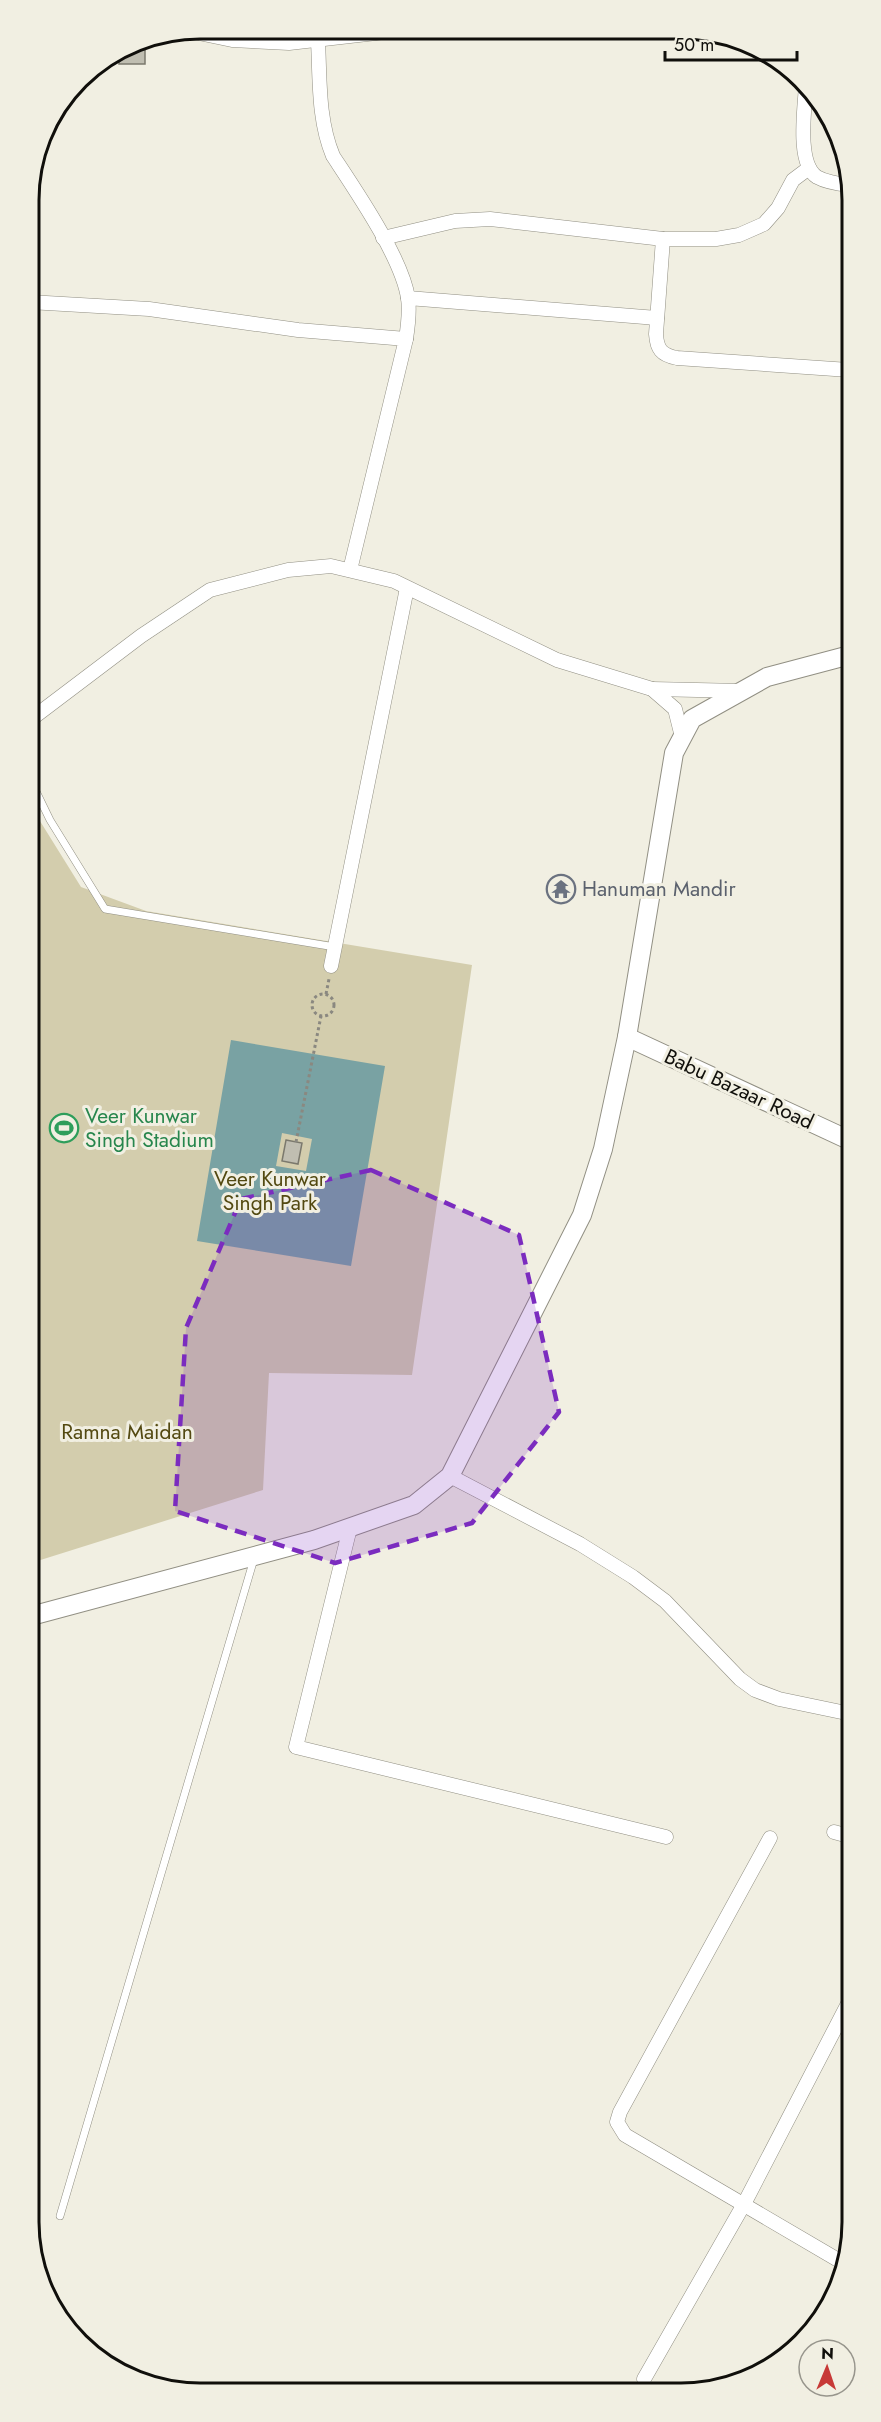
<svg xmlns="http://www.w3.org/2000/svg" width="881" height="2422" viewBox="0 0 881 2422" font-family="Jost,sans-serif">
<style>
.green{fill:#d3cdad}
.water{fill:#79a2a3;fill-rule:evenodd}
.building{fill:#c0beb1;stroke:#7b796d;stroke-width:1.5}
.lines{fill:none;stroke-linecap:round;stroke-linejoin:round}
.service-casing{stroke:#918f83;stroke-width:8}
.minor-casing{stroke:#918f83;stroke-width:15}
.tertiary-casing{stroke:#918f83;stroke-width:20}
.path{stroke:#8a8880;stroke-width:3;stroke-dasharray:3 3;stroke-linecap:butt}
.service{stroke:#fff;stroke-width:7}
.minor{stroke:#fff;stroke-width:14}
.tertiary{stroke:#fff;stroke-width:18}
.marked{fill:#7b2cbf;fill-opacity:0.2;stroke:#7b2cbf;stroke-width:4.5;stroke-dasharray:12 8;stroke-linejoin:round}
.labels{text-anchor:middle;stroke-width:6;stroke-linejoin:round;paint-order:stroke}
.worship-label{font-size:21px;fill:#5b616d;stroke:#f1efe2;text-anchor:start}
.street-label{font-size:21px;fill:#100f0b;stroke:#f1efe2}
.leisure-label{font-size:21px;fill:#27864d;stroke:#f1efe2;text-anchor:start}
.park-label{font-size:21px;fill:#534911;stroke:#f1efe2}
.rim{fill:none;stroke:#100f0b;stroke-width:3}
</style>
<rect width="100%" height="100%" fill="#f1efe2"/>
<path class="green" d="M30,805L81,887L146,911L472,965L412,1375L269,1373L263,1490L31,1563Z"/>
<path class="water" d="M231,1040L385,1066L351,1266L197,1241ZM282,1133L312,1139L306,1171L276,1166Z"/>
<g class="building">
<path d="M145,39V64H119V51L134,41Z"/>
<path d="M286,1140L302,1143L298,1164L282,1161Z"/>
</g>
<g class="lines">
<g class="service-casing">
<g id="service">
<path d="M30,779L50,820L105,909L335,947"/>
<path d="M60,2216L254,1559"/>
</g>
</g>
<g class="minor-casing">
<g id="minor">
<path d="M189,31L232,40L289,43L402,30"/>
<path d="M318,41C320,80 318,120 333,156C356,191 402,258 408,298C410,311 408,326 406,339"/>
<path d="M806,85C805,107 796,163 817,177C826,182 839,184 849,185"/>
<path d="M383,238L455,221L490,219L663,239H716L739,235L764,224L778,208L793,180L809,168"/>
<path d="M663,239L656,334C657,349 661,355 677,358L849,370"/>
<path d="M408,298L657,318"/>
<path d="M29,302L149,309L298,330L406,339L350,570"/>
<path d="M652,689L742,691"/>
<path d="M30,720L141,636L210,590L288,570L331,566L394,581L557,660L652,689L675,709L682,737"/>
<path d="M331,966L407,588"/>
<path d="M450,1476L580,1544L633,1577L665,1601L740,1679L755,1690L779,1699L851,1714"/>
<path d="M350,1528L296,1747L666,1837"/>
<path d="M834,1832L852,1837"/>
<path d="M770,1838L620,2112L617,2122L625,2135L845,2264"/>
<path d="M644,2379L744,2204L852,1996"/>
</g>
</g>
<g class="tertiary-casing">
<g id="tertiary">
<path d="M627,1037L851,1141"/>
<path d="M31,1616L314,1540L414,1505L450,1476L582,1215L603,1149L627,1037L674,753L692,719L767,677L850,655"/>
</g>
</g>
<g class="path">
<path d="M326,994L329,979"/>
<circle cx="323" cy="1005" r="11"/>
<path d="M296,1142L321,1016"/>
</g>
<use href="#service" class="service"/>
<use href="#minor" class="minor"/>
<use href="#tertiary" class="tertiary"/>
</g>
<path class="marked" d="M371,1170L519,1235L559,1412L472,1523L335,1563L175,1511L186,1328L241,1199Z"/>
<defs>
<g id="temple-ring" transform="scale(1.5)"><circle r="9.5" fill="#f1efe2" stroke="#6b7280" stroke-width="1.5"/><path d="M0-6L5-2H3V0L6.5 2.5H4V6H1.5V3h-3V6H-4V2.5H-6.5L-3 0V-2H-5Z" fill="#6b7280"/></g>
<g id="stadium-ring" transform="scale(1.5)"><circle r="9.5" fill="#f1efe2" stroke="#2e9e5b" stroke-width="1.5"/><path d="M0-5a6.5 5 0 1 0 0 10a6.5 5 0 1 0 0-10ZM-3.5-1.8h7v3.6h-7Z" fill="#2e9e5b"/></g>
</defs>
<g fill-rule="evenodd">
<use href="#temple-ring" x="561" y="889"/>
<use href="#stadium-ring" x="64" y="1128"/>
</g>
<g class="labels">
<g class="worship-label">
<text x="582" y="896">Hanuman Mandir</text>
</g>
<g class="street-label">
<text transform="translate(739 1089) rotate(25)" y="7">Babu Bazaar Road</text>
</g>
<g class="leisure-label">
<text x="85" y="1123">Veer Kunwar<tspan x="85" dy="24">Singh Stadium</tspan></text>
</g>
<g class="park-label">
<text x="270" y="1186">Veer Kunwar<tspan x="270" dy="24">Singh Park</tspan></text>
<text x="127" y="1439">Ramna Maidan</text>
</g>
</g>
<path d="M0 0H881V2422H0ZM200 39H681A161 161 0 0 1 842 200V2222A161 161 0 0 1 681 2383H200A161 161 0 0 1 39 2222V200A161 161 0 0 1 200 39Z" fill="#f1efe2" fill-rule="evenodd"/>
<path class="rim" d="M200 39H681A161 161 0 0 1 842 200V2222A161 161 0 0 1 681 2383H200A161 161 0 0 1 39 2222V200A161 161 0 0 1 200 39Z"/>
<g transform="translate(827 2368) rotate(2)"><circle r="28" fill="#f1efe2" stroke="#97958c" stroke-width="1.5"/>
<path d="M0-4.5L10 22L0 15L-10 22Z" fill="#c73937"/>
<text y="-9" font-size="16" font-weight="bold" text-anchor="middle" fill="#100f0b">N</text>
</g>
<path d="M665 51v9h132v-9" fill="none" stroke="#100f0b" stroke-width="3"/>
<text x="674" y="51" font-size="18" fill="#100f0b" stroke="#f1efe2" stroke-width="4.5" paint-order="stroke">50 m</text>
</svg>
